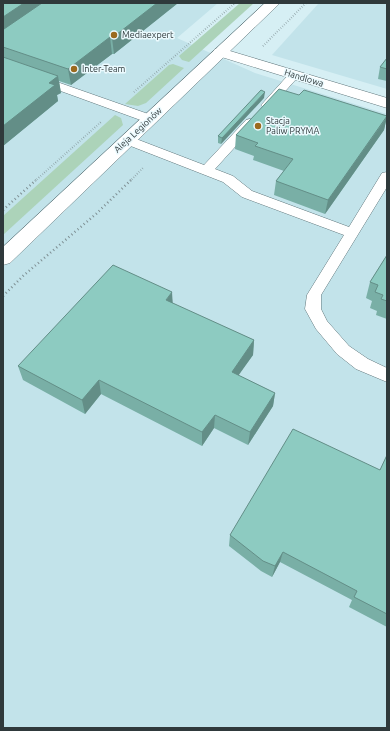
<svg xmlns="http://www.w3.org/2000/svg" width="390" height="731" viewBox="0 0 390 731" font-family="Ubuntu,sans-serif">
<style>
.built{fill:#c2e3ea}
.green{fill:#acd3b9}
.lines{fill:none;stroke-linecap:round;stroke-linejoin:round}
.service-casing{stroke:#62787d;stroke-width:1}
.minor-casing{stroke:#62787d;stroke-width:1}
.secondary-casing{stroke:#62787d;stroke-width:1}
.path-far1{stroke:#7e8f93;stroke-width:2;stroke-dasharray:0.5 2;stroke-linecap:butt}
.path{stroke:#7e8f93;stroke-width:2.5;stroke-dasharray:1 3;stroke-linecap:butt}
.service{fill:#fff;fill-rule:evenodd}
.minor{fill:#fff;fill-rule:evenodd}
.secondary{fill:#fff;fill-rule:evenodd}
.wall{fill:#79afa6}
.shaded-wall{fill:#638e87}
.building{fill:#8dcbc1;stroke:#638e87}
.poi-dot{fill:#9b6a1e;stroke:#ebfafe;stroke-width:1.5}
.labels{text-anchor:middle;stroke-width:3;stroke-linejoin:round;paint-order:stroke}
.far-poi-label{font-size:9px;fill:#2f393b;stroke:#ebfafe;text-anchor:start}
.far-street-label{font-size:9px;fill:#2f393b;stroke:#ebfafe}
</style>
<rect width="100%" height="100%" fill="#d6eff4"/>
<g class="built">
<path d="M3,3H218L177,38L255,73L387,114V728H3Z"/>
<path d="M319,3H387V89L272,55Z"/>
</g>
<g class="green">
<path d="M240,3H254L189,62L182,60L179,56Z"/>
<path d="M173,64L184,68L146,103L138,106L125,104L169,65Z"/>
<path d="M115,115L121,118L123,125L3,235V216Z"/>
</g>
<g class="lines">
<g class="service-casing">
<g id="service">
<path d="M3,63L154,116L156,119L154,122H146L3,70Z"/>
<path d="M294,72L300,75L298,77L271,107H263L261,105L263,103L290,73Z"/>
<path d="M250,119L254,120L256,123L254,126L215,169L233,176L252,191L349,227L382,173L387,172V187L321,295V309L327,321L349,346L368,359L387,368V382L356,369L337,354L316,329L305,309L307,295L344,235L242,197L223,182L123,143L121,140L123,137H131L204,165L246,120Z"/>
</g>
</g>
<g class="minor-casing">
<path id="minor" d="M220,48L387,98V108L215,55L213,52L215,49Z"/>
</g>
<g class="secondary-casing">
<path id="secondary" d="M265,3H280L10,263L3,265V247Z"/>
</g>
<g class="path-far1">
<path d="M263,46L306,3"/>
<path d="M134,92L235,3"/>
<path d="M35,181L101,122"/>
<path d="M130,181L144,167"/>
</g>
<g class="path">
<path d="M3,210L36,180"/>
<path d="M3,296L23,276L96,214L131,180"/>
</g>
<use href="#service" class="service"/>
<use href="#minor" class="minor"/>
<use href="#secondary" class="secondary"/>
</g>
<g class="wall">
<path d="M3,3H178L114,54H112L71,85L59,81L61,93L57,95L58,101L3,146Z"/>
<path d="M387,58V81L378,79L380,67Z"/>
<path d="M299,95L387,116L384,130L325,214L274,195L276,181L284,171L253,160L254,156L235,149L236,135Z"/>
<path d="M264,98L221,144L218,143V136Z"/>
<path d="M387,255V319L376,315L377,311L370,308L372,301L366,298L370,282Z"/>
<path d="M173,304L254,340L253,355L238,375L275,393L273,406L248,445L214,428L202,446L101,394L85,414L23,380L18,366Z"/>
<path d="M387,455V627L349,607L352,600L280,562L272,577L261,571L229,546L230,535L380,470Z"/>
</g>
<g class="shaded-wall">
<path d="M24,3H50L3,35V17Z"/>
<path d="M157,3H178L114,54L112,38Z"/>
<path d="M110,37L112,54L71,85L68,69Z"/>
<path d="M58,76L61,93L57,95L58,101L3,146V126L49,83Z"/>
<path d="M265,92L264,98L221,144L222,138Z"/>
<path d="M387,117L384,130L325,214L328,200Z"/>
<path d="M172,292L173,307L166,300Z"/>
<path d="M254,340L253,355L231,386L232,372Z"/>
<path d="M99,380L101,394L85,414L82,400Z"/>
<path d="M275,393L273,406L248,445L250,432Z"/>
<path d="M215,415L214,428L202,446V432Z"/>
<path d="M283,552L280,562L272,577L275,566Z"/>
</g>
<g class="building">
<path d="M3,3H24L3,17Z"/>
<path d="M42,3H157L112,38L110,37L68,69L3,47V29H4Z"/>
<path d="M3,57L58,76L49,83L55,85L3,126Z"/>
<path d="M387,58V69L380,67Z"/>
<path d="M279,89L299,95L304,90L387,116L328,200L276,181L293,159L255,146L258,143L236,135Z"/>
<path d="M261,90L265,92L222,138L218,136Z"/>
<path d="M387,255V301L381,299L383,295L375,292L378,285L370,282Z"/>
<path d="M113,265L172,292L166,300L254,340L232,372L275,393L250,432L215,415L202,432L99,380L82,400L18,366Z"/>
<path d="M293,429L380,470L387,455V614L354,597L357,591L283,552L275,566L263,561L230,535Z"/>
</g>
<g class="poi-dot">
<circle cx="114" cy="35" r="4"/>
<circle cx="74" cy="69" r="4"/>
<circle cx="258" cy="126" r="4"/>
</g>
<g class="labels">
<g class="far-poi-label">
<text x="122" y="38">Mediaexpert</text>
<text x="82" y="72">Inter-Team</text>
<text x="266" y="124">Stacja<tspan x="266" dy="10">Paliw PRYMA</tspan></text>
</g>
<g class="far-street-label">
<text transform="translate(304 78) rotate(17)" y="3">Handlowa</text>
<text transform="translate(138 130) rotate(-43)" y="3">Aleja Legionów</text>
</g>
</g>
<rect width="390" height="731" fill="none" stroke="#2f393b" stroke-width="8"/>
</svg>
